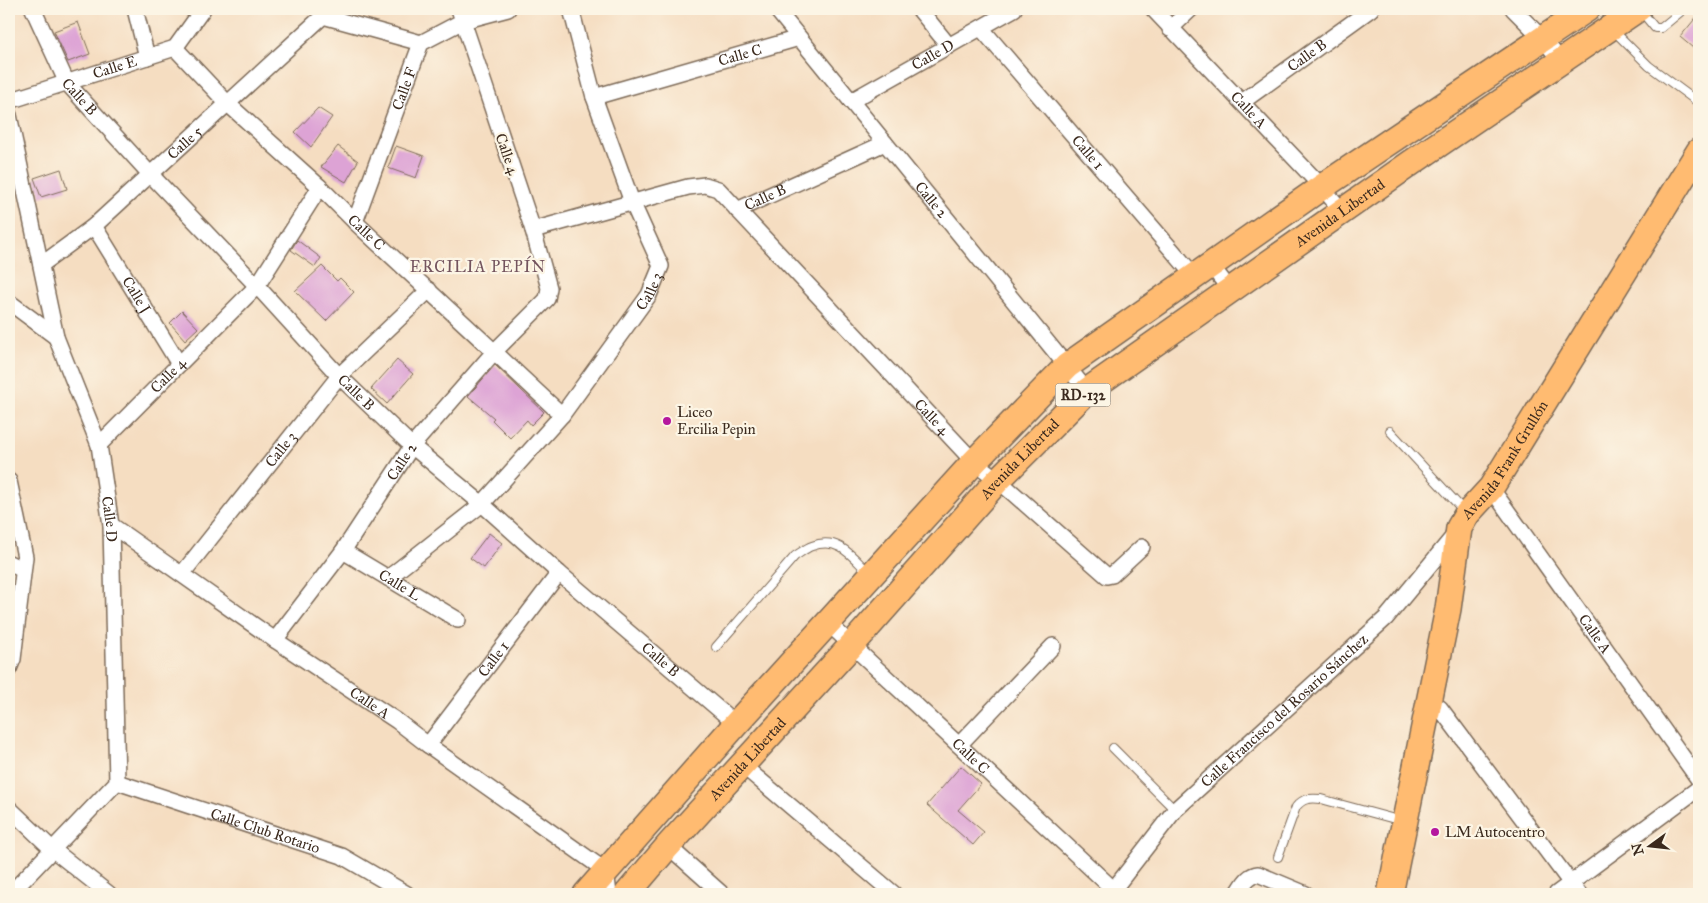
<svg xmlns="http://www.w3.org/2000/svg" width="1708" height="903" viewBox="0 0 1708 903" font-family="'IM FELL Great Primer',serif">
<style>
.building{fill:#dda3d5}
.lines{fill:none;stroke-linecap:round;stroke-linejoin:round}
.lane-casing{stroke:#7c6957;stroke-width:10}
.street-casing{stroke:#7c6957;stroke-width:18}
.primary-casing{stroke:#7c6957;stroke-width:28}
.lane{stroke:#fff;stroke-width:8}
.street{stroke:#fff;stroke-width:15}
.primary{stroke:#ffbb71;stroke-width:25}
.poi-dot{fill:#b5179e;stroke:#fcf5e5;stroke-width:2}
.labels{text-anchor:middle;stroke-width:4.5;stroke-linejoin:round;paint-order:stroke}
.shield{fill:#fcf5e5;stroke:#75675a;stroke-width:1}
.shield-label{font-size:14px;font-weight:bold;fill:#3b2a1e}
.street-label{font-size:15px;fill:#3b2a1e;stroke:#fcf5e5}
.poi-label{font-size:15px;fill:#3b2a1e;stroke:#fcf5e5;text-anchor:start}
.neighbourhood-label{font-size:16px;letter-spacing:1px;fill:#74545e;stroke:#fcf5e5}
</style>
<rect width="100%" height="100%" fill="#fcf5e5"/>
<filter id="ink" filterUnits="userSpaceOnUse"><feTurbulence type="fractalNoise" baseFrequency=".02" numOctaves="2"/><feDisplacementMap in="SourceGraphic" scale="10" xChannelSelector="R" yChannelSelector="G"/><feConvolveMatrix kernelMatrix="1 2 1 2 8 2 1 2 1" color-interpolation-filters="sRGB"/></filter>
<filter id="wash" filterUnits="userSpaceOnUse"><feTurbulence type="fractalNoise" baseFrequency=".0096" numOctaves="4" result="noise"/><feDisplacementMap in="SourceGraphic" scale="20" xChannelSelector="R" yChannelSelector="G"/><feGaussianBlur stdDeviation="1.12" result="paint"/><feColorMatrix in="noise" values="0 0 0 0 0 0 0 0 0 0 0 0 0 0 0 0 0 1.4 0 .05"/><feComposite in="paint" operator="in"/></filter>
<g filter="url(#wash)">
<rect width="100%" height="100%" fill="#f5ddc1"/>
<g id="blocks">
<g class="building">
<path d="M1699,14V53L1680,37Z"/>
<path d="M78,22L90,54L68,62L54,31Z"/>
<path d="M318,108L332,117L311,147L295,132Z"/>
<path d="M338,146L358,161L346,182L321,167Z"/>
<path d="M396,146L424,156L416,178L388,168Z"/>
<path d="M61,169L67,189L41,197L34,178Z"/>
<path d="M297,240L321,258L315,267L291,250Z"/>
<path d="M322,266L337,281L340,278L354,292L326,321L295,291Z"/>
<path d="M182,311L198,328L185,340L170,323Z"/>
<path d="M397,360L413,374L387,404L371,389Z"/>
<path d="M495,365L544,412L531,425L527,420L510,438L492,420L494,418L468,396Z"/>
<path d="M489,533L502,543L484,568L470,558Z"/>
<path d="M961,766L981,784L958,810L984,832L973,845L927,805Z"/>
</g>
</g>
</g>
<g filter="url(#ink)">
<use href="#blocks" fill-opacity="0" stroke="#7c6957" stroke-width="1"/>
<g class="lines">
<g class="lane-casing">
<g id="lane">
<path d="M1641,11L1655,28H1661L1684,9"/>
<path d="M1614,31L1649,66L1699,103"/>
<path d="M1390,431L1464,511"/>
<path d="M716,647L795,556C800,553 806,548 812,546C838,536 852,556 868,572"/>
<path d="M1113,748L1175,810"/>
<path d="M1278,857L1296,807C1303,798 1310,798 1321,799L1402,821"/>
</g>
</g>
<g class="street-casing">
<g id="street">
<path id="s1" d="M33,9L67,83L150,174L257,286L339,376L412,446L482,504L559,573L736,724"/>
<path d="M135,9L147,57"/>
<path d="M321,9L323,16L421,43"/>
<path id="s2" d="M776,9L1087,391"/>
<path d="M919,9L949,46"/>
<path id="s3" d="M1153,9L1322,187L1342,211"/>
<path d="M1513,9L1543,39L1561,61"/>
<path id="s4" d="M981,28L1195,277"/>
<path d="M1170,29L1191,9"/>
<path id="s5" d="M175,48L228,104L320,187L355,222L562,415"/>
<path id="s6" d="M594,97L799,38"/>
<path id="s7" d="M9,101L175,48L203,9"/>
<path id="s8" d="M851,101L1014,9"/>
<path id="s9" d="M1242,102L1371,9"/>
<path id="s10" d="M9,115L56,337L99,445L111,525L117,782L10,894"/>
<path id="s11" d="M737,210L885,143"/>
<path id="s12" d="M355,222L421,43L463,21L508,9"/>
<path id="s13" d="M94,226L179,364"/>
<path id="s14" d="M533,230L688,187L705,185L718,189L974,462L998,480L1107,576L1112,575L1142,547"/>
<path id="s15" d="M41,265L94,226L323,16"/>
<path d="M1211,265L1230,290"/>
<path d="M9,302L56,337"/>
<path id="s16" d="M99,445L257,286L320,187"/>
<path d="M9,481L25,557L13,659L9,669"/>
<path id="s17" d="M1491,488L1699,780"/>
<path id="s18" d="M111,525L275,640L397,721L428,745L606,871L609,894"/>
<path id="s19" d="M343,551L458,620"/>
<path d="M9,563L23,570"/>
<path id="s20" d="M182,574L339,376L429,290"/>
<path id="s21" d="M388,578L482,504L562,415L649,295L661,266L632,202L594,97L571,9"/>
<path id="s22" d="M828,623L1113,889"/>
<path id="s23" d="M275,640L343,551L412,446L494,352L547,299L549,288L533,230L459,9"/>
<path d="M1428,700L1440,708L1579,894"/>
<path id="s24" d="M428,745L559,573"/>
<path d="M959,745L1053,646"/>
<path d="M742,765L894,894"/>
<path id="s25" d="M117,782L342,856L407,894"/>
<path d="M9,808L52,849L109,894"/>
<path d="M668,846L722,894"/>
<path id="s26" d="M1110,894L1175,810L1386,618L1457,532"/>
<path d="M1237,894C1243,886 1247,875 1258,874L1306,894"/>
<path d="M1556,894L1699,788"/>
</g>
</g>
<g class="primary-casing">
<g id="primary">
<path d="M586,894L736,724L974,462L1067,366L1322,187L1587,9"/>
<path id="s27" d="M627,894L668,846L851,646L998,480L1087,391L1411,163L1638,9"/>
<path id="s28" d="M1390,894L1448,609L1459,528L1467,514L1491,488L1699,151"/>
</g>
</g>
<use href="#lane" class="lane"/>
<use href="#street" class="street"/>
<use href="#primary" class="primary"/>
</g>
</g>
<g class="poi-dot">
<circle cx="667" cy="421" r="5"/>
<circle cx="1435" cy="832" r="5"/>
</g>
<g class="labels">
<rect class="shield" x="1055.5" y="383.5" width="55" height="23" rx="4"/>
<g class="shield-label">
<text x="1083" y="400">RD-132</text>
</g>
<g class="street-label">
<text dy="5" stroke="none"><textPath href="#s6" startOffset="152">Calle C</textPath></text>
<text dy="5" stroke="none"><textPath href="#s8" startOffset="94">Calle D</textPath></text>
<text dy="5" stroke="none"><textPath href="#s9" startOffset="80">Calle B</textPath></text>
<text dy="5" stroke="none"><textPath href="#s7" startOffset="111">Calle E</textPath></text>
<text dy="5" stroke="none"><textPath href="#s12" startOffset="142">Calle F</textPath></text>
<text dy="5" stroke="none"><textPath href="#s1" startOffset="100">Calle B</textPath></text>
<text dy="5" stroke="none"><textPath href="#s3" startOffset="139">Calle A</textPath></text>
<text dy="5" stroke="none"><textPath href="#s15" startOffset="189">Calle 5</textPath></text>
<text dy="5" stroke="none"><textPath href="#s4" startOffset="164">Calle 1</textPath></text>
<text transform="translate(507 154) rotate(71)" y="5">Calle 4</text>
<text dy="5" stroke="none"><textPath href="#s11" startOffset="31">Calle B</textPath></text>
<text dy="5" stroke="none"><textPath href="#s2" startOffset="246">Calle 2</textPath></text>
<text dy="5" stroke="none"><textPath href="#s27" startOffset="991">Avenida Libertad</textPath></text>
<text dy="5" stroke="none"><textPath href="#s5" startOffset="266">Calle C</textPath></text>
<text dy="5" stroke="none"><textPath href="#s21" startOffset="391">Calle 3</textPath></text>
<text dy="5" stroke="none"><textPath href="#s13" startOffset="81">Calle J</textPath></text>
<text dy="5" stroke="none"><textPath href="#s16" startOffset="98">Calle 4</textPath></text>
<text dy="5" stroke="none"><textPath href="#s1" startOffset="505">Calle B</textPath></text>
<text dy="5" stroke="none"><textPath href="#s14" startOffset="504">Calle 4</textPath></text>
<text dy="5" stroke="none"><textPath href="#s20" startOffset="159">Calle 3</textPath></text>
<text dy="5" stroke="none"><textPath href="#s27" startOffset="586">Avenida Libertad</textPath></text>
<text dy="5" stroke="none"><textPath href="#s28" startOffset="455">Avenida Frank Grullón</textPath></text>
<text dy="5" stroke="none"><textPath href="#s23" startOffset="219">Calle 2</textPath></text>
<text dy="5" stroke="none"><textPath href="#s10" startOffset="418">Calle D</textPath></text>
<text dy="5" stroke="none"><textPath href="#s19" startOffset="66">Calle L</textPath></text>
<text dy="5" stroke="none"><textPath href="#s17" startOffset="179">Calle A</textPath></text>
<text dy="5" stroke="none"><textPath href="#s24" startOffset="108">Calle 1</textPath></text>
<text dy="5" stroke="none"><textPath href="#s1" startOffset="910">Calle B</textPath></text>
<text dy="5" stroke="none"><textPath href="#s18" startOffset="314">Calle A</textPath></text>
<text dy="5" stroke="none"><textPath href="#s26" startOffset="254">Calle Francisco del Rosario Sánchez</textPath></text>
<text dy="5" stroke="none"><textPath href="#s22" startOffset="195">Calle C</textPath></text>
<text dy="5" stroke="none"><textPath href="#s27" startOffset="181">Avenida Libertad</textPath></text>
<text dy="5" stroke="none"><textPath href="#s25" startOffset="156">Calle Club Rotario</textPath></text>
</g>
<g class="poi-label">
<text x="677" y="417">Liceo<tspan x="677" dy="17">Ercilia Pepin</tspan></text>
<text x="1445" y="837">LM Autocentro</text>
</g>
<g class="neighbourhood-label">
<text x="478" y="272">ERCILIA PEPÍN</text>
</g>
</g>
<rect width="1708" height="903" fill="none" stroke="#fcf5e5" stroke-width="30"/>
<g transform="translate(1650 846) rotate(255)" stroke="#fcf5e5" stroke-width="4" paint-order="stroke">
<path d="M0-4L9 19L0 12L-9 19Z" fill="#3b2a1e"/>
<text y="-8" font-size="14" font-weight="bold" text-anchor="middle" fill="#3b2a1e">N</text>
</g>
</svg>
